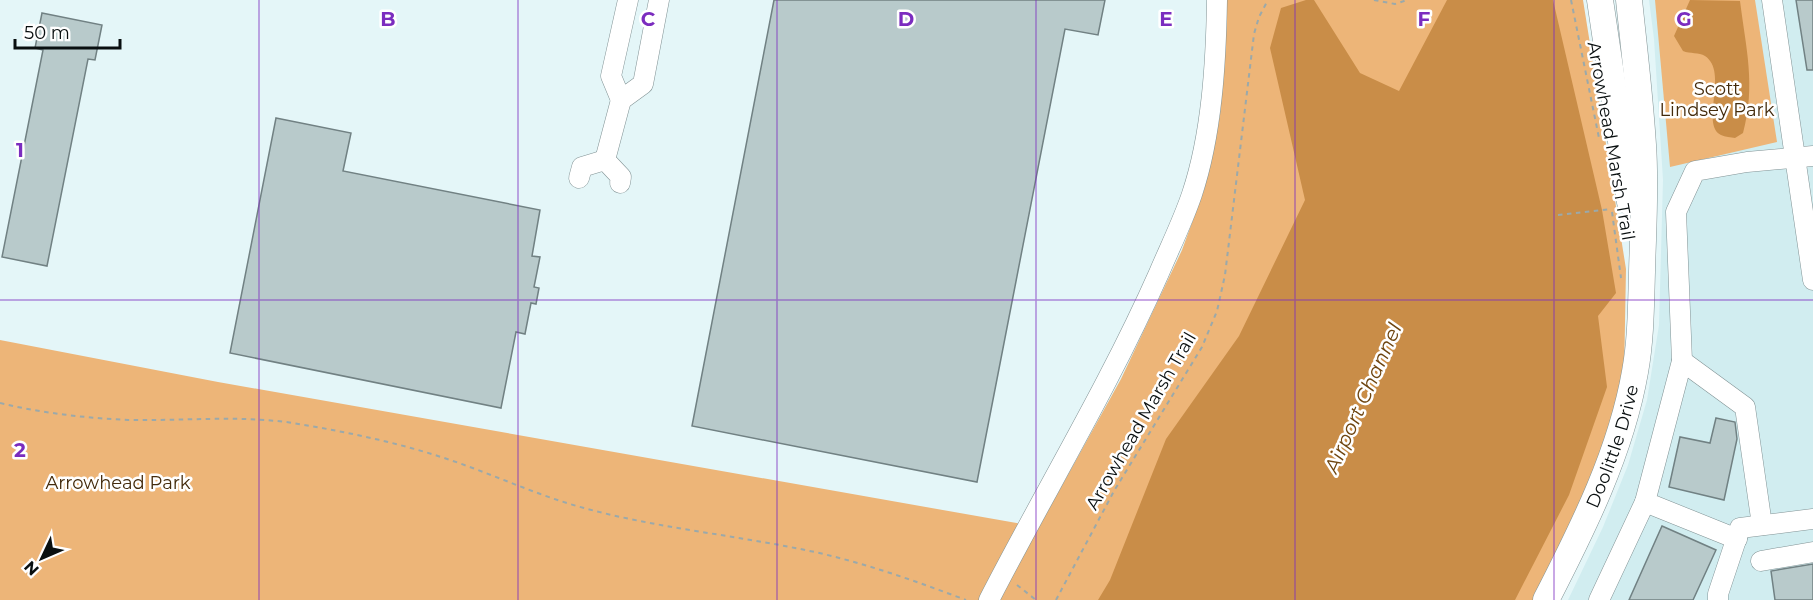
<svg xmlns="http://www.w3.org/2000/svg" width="1813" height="600" viewBox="0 0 1813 600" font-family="Montserrat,sans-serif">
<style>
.built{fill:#d1edf0}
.green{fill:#edb578}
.water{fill:#c98d48}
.building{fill:#b8cacb;stroke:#718183;stroke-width:1.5}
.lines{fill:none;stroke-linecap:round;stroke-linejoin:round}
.minor-casing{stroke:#829395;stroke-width:21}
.major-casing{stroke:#829395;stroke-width:27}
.path{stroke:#9ba9aa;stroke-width:2;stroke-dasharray:4.5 4.5;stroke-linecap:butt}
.minor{stroke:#fff;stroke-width:20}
.major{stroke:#fff;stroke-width:26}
.grid{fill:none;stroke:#7b2cbf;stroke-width:1.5;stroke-opacity:0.55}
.labels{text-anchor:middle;stroke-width:5;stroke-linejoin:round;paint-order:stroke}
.park-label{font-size:18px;fill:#442b0c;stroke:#fff}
.street-label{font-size:18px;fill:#090f10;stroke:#fff}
.water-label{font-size:20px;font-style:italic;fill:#6e4510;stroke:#fff}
.grid-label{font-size:20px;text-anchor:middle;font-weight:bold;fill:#7b2cbf;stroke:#fff;stroke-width:5;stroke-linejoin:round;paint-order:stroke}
</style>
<rect width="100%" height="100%" fill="#e4f6f8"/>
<path class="built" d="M1649,0H1813V600H1568L1603,527L1628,465L1647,400L1659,325L1663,180L1654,39Z"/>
<g class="green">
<path d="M1227,0H1583L1626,269L1624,377L1599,469L1533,600H0V340L218,382L1039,527L1121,379L1182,250L1204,190L1220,115Z"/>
<path d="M1655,0H1755L1777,142L1670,167Z"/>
</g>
<g class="water">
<path d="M1306,0H1314L1360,73L1399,91L1447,0H1553L1602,210L1616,293L1598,316L1607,387L1569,495L1515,600H1098L1110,580L1166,439L1239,336L1305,200L1270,48L1281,8Z"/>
<path d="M1690,0L1740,1C1746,49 1756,85 1743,133L1735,138C1731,137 1725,137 1721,135C1700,124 1729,72 1705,56C1699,52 1690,54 1683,51L1674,36Z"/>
</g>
<g class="building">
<path d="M774,0H1105L1098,35L1065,29L977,482L692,426Z"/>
<path d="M1796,0H1813V70H1807Z"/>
<path d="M42,13L102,25L95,60L88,59L47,266L2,257L43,50L35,48Z"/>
<path d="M276,118L351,133L343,171L540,210L532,256L540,257L534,287L539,288L536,304L531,303L525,334L516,332L501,408L230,353Z"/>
<path d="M1716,418L1735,422L1737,439L1724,500L1669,487L1680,437L1710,443Z"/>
<path d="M1662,526L1716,550L1693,600H1629Z"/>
<path d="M1813,564V600H1775L1771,571Z"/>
</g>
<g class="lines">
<g class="minor-casing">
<g id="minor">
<path d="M628,0L611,76L621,100L643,84L659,0"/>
<path d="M1772,0L1813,280"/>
<path d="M605,160L621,100"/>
<path d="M579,178L582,167L605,160L621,177L620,183"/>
<path d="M1682,361L1676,212L1695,171L1747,162L1813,156"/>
<path d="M1737,539L1645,502L1682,361L1745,407L1762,525"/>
<path d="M1761,561L1813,552"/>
<path d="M989,600C1045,491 1109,386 1159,273C1170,247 1183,221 1192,194C1212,134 1216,62 1217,0"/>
<path d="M1599,600L1645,502"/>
<path d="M1718,600V594L1740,528L1813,519"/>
</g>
</g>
<g class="major-casing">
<g id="major">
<path d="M1600,0L1630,202"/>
<path id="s1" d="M1546,600C1583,528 1621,452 1635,372C1641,339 1641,305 1642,272C1643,230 1646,187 1643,145C1640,97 1634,48 1629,0"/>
</g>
</g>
<g class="path">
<path d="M1374,0L1395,4L1407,0"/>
<path d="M1571,0L1599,138"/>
<path d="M1612,212L1621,278"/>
<path d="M1558,215L1611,209"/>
<path d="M0,403C41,413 86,418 128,420C183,421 239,415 293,423C347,432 401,443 453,461C497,476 539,496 584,508C653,527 725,534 795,548C854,559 910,579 966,600"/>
<path d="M1017,585L1036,600"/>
<path d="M1056,600L1114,491L1202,347L1217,311L1225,275L1254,34L1259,17L1268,0"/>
</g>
<use href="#minor" class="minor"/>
<use href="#major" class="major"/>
</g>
<path class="grid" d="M259,0V600M518,0V600M777,0V600M1036,0V600M1295,0V600M1554,0V600M0,300H1813"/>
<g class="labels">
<g class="park-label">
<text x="1717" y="95">Scott<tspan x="1717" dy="21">Lindsey Park</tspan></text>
<text x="118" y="489">Arrowhead Park</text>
</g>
<g class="street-label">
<text transform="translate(1611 141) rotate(80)" y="6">Arrowhead Marsh Trail</text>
<text transform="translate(1141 421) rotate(-60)" y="6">Arrowhead Marsh Trail</text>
<text dy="6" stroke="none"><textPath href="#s1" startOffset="168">Doolittle Drive</textPath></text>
</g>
<g class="water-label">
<text transform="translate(1363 398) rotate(-66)" y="7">Airport Channel</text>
</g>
</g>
<g class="grid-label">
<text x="388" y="26">B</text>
<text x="648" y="26">C</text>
<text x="906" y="26">D</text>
<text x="1166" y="26">E</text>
<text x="1424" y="26">F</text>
<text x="1684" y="26">G</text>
<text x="20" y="157">1</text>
<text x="20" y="457">2</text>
</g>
<g transform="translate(42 558) rotate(226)" stroke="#ffffff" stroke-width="4.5" paint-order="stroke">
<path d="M0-4.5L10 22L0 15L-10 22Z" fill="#090f10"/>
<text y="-9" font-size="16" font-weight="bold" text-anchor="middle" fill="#090f10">N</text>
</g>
<path d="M15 39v9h105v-9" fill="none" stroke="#090f10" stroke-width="3"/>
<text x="24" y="39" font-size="18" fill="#090f10" stroke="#ffffff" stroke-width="4.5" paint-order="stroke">50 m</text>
</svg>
